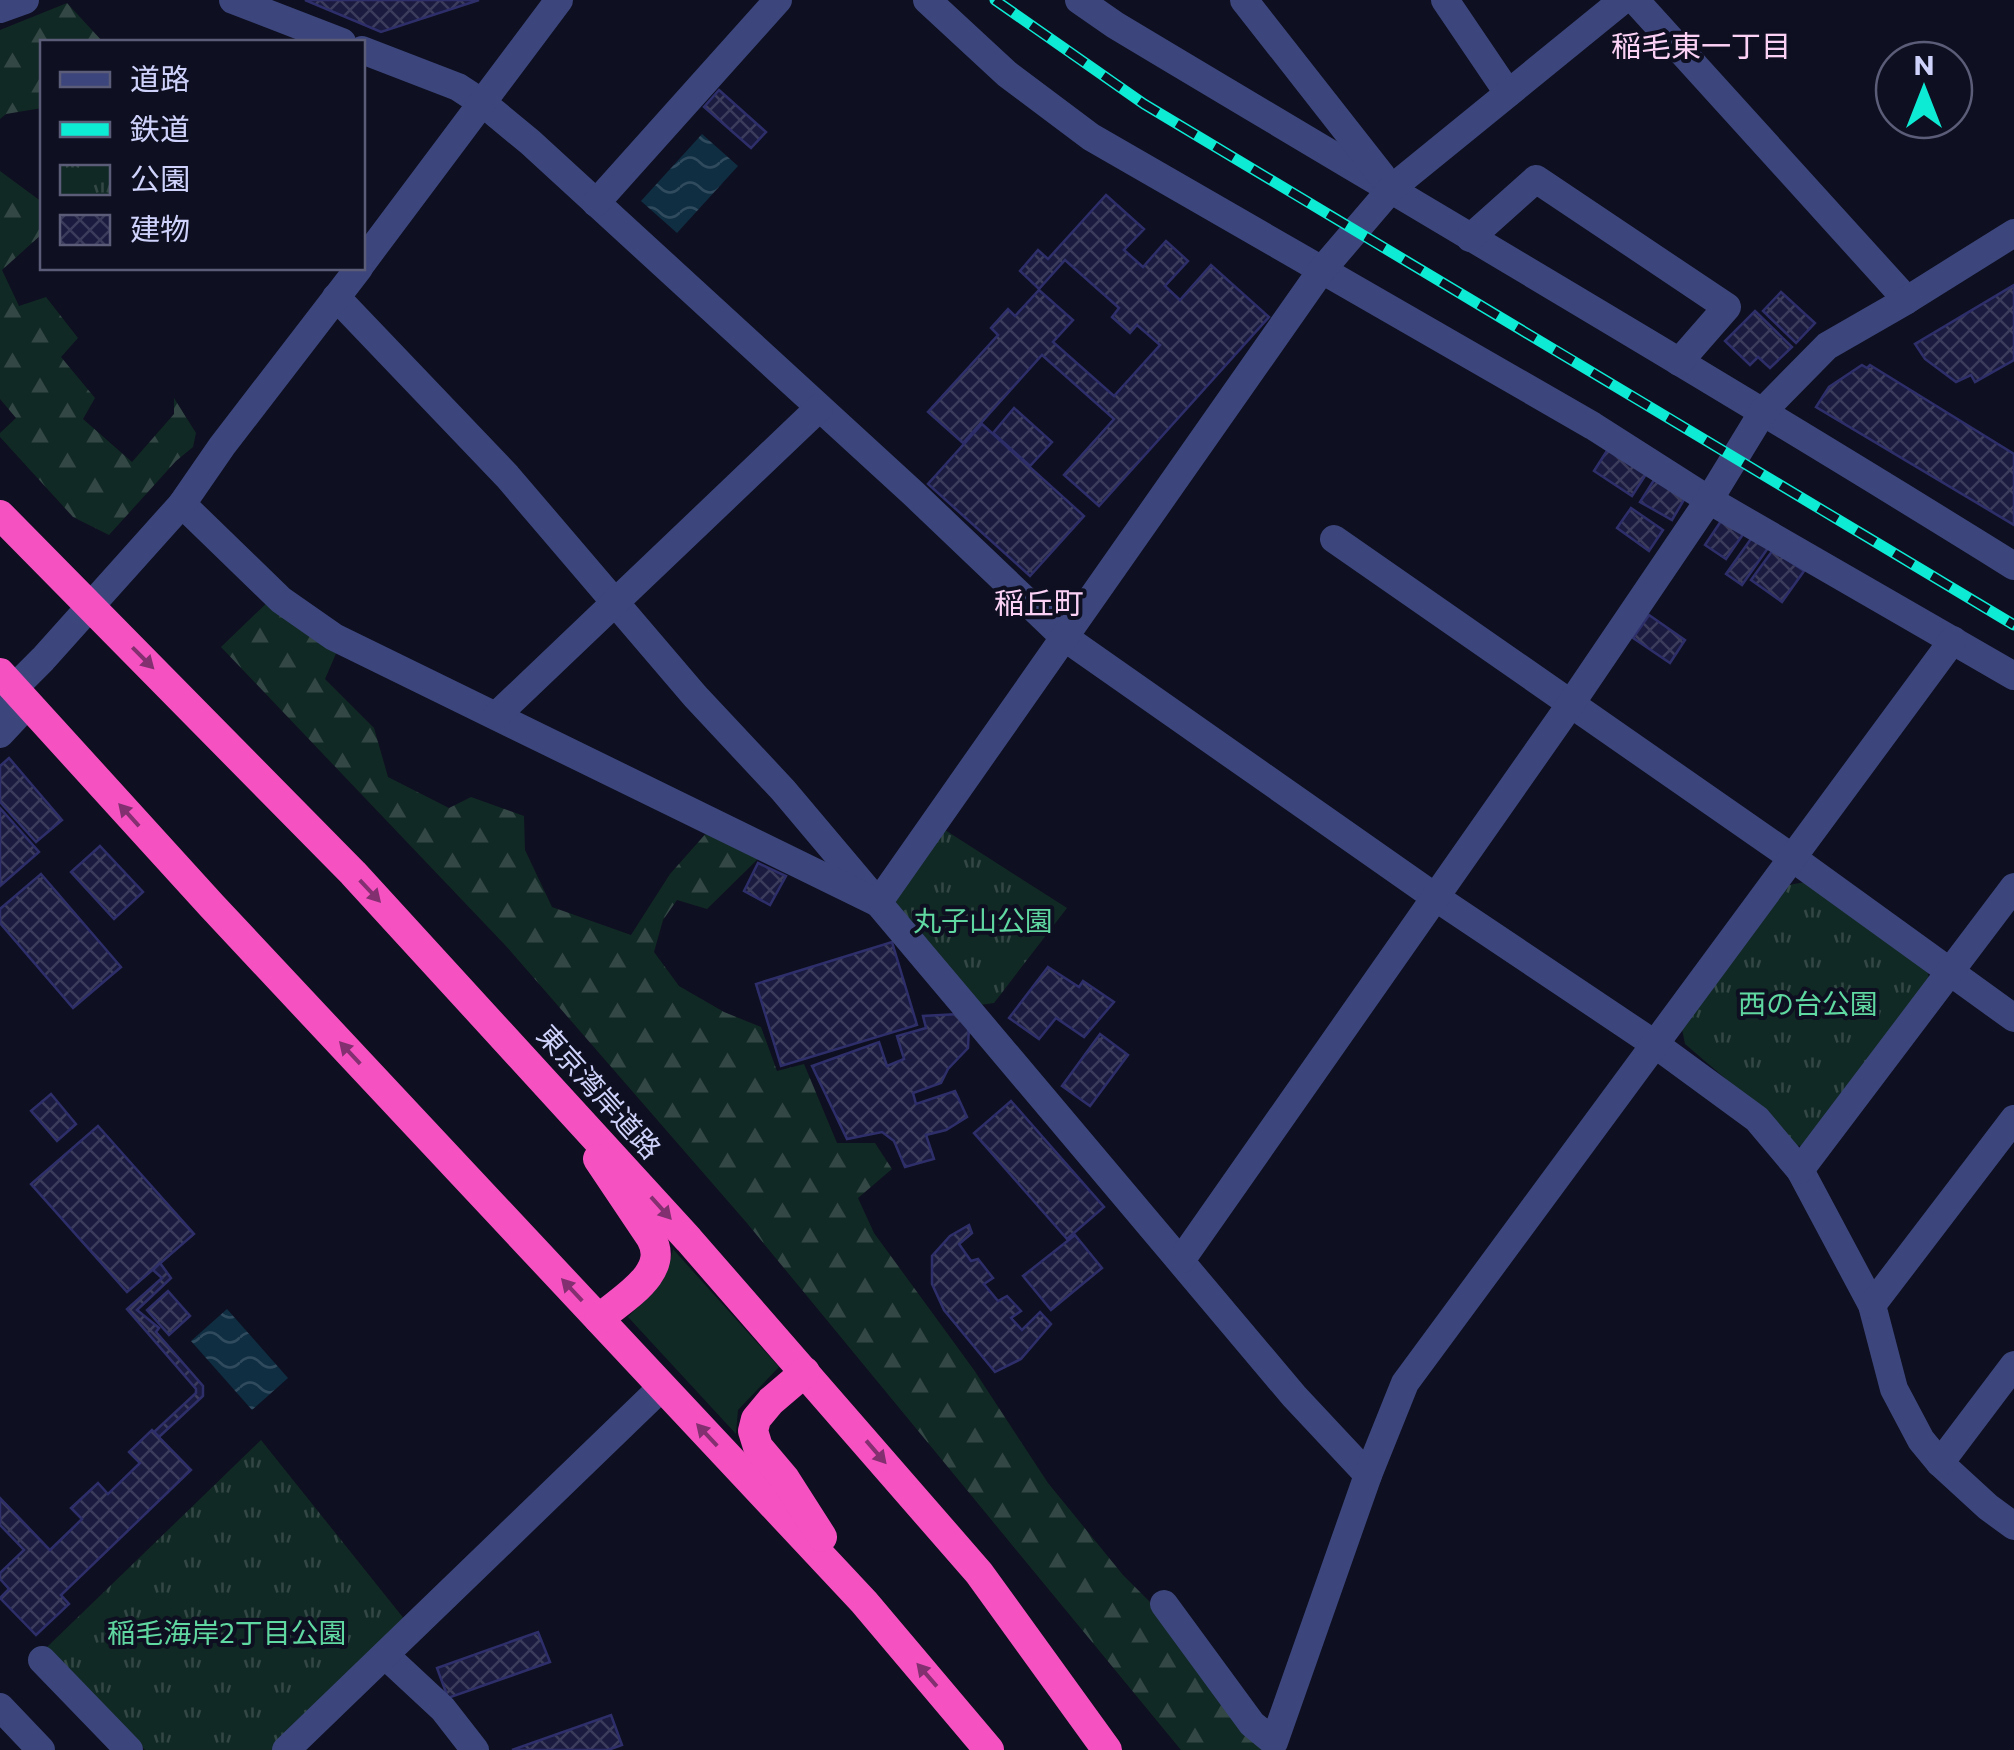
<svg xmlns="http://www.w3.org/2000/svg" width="2014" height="1750" viewBox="0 0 2014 1750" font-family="Commissioner,'Noto Sans JP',sans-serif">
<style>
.grass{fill:#112924}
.forest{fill:url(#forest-firs)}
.park{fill:url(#park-tufts)}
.water{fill:url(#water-waves)}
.building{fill:url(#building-cross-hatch);stroke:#2e2f6a;stroke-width:2.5}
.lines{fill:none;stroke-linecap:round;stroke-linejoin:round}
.minor{stroke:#3c467c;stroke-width:28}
.highway{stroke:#f551c1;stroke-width:30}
.rail-casing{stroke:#0debd4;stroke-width:11}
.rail{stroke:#0e0f20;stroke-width:8;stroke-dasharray:22;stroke-linecap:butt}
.oneway{fill:#823070}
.labels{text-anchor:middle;stroke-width:8;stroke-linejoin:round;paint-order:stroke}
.park-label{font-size:28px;fill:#60d8a1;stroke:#0e0f20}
.street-label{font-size:28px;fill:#cfd3fc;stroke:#0e0f20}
.neighbourhood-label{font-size:30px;fill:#fcd1f6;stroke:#0e0f20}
</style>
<defs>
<pattern id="forest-firs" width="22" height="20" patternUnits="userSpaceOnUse" patternTransform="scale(2.5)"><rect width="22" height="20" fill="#112924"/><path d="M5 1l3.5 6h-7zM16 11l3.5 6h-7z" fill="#334745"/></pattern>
<pattern id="park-tufts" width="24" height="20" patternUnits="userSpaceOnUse" patternTransform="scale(2.5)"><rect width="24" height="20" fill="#112924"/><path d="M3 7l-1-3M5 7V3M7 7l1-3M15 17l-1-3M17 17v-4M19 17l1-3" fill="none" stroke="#334745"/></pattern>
<pattern id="water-waves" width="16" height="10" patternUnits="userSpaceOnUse" patternTransform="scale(2.5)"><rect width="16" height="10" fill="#0f2e42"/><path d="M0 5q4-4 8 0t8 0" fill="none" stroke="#314b5e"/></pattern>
<pattern id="building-cross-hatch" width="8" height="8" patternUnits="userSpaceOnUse" patternTransform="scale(2.5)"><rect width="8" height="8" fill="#1b1b40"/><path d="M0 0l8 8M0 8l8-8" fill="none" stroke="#3b3b5c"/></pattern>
</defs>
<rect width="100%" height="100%" fill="#0e0f20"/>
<path class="grass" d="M673,1249L779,1367L738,1410L736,1434L628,1317C649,1295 667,1279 673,1249Z"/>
<g class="forest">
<path d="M67,3L103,42H42V108L6,114L0,119V30Z"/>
<path d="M0,171L42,202V234L2,270L19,306L46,297L78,338L61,357L95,398L83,419L132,462L174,414V398L196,433L193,447L176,461L109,535L73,517L0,437V433L16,418L0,399Z"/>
<path d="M272,598L338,649L325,679L374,728L388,777L449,808L471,797L524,816L525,850L552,907L631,935L670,874L709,830L762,855L707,909L677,900L663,920L654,952L679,986L724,1012L761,1027L777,1071L804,1064L837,1143H875L892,1169L858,1198L874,1233L974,1370L1048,1483L1123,1575L1155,1607L1278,1750H1181L746,1222L506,946L221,647Z"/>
</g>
<g class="park">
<path d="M945,830L1067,908L994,1003L980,1005L898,911L895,897Z"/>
<path d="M1805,882L1926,965L1930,983L1809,1147L1794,1145L1747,1097L1685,1044L1682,1029L1789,885Z"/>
<path d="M261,1440L405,1620L272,1750H145L46,1648Z"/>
</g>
<g class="water">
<path d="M702,134L738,166L677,233L641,201Z"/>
<path d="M227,1309L288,1378L252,1410L191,1341Z"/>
</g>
<g class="building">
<path d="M305,0H479L381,32Z"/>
<path d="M719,90L766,132L751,148L704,107Z"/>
<path d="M1106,195L1144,229L1124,250L1143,267L1166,241L1188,261L1165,286L1180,300L1211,265L1269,317L1099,506L1064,475L1114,419L1042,355L963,443L928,412L998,335L991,328L1008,309L1015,316L1039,290L1073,320L1053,342L1114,396L1160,345L1137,325L1130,333L1112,317L1119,308L1065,260L1039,289L1020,271L1038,250L1048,259Z"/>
<path d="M2014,285V360L1975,382L1971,375L1956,382L1925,359L1915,344Z"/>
<path d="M1781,292L1815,323L1796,343L1763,311Z"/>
<path d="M1755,311L1792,347L1770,368L1758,357L1750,365L1725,341Z"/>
<path d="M1862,365L1867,368L1870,365L2014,454V525L1816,407L1829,387Z"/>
<path d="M1014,408L1052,442L1030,466L993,433Z"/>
<path d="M982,424L1084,516L1030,576L928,484Z"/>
<path d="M1610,446L1648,471L1632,496L1594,471Z"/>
<path d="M1654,480L1685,498L1672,520L1640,502Z"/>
<path d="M1631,508L1663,530L1649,551L1617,528Z"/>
<path d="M1725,515L1746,530L1726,559L1705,545Z"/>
<path d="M1753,536L1768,548L1742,585L1726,574Z"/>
<path d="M1773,550L1804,571L1782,602L1751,580Z"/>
<path d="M1649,615L1685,640L1670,663L1633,638Z"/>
<path d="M9,758L62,820L36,842L0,802V766Z"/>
<path d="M0,808L39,852L0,886Z"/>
<path d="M100,846L143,892L114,919L71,872Z"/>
<path d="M758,863L786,876L770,905L744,891Z"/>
<path d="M41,874L121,967L73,1008L0,923V909Z"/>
<path d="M892,942L917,1025L781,1066L756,984Z"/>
<path d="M1048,967L1079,987L1083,981L1114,1002L1084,1037L1056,1018L1039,1039L1009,1018Z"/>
<path d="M959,1014L969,1025L968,1048L948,1069L941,1083L913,1093L916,1104L955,1091L967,1117L946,1130L926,1135L934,1159L905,1167L894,1141L882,1132L847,1139L812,1066L879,1042L887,1066L904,1059L897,1036L926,1028L923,1016Z"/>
<path d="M1100,1034L1128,1055L1090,1106L1062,1086Z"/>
<path d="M51,1094L76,1124L57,1141L31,1111Z"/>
<path d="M1011,1101L1104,1207L1067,1239L974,1133Z"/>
<path d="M98,1126L194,1234L127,1292L31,1184Z"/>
<path d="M969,1225L972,1233L959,1244L971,1261L978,1259L993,1278L984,1284L998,1301L1007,1296L1021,1311L1011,1318L1022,1330L1040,1312L1051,1324L1021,1359L995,1372L944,1310L932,1284V1256L950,1236Z"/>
<path d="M1075,1235L1102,1268L1051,1310L1023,1276Z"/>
<path d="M160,1263L171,1278L137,1310L159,1328L156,1332L203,1386V1396L159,1437L154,1432L196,1393V1389L127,1309L162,1278L153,1270Z"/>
<path d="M168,1291L190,1316L169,1335L147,1310Z"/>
<path d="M152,1430L191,1470L61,1595L69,1604L36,1635L0,1598L9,1589L0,1579V1573L24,1550L0,1525V1498L50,1550L82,1519L71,1508L98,1483L108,1494L140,1463L129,1452Z"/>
<path d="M538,1632L550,1662L448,1698L437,1668Z"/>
<path d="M611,1715L622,1745L608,1750H512Z"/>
</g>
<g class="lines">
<g class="minor">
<path d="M233,0L342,42"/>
<path d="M927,0L1007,74L1091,137L1593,426L1709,500L2014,676"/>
<path d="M1079,0L1115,25C1415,205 1717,381 2014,566"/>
<path d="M1244,0L1382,176"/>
<path d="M1445,0L1508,93"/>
<path d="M1635,0L1907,300"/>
<path d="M0,9L25,0"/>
<path d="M362,50L458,87L484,104L530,142L914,494L1064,637L1435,897L1656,1045L1757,1119L1800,1170L1872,1305L1894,1389L1921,1440L1940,1463L1988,1507L2014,1526"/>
<path d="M596,203L778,0"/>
<path d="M1470,238L1536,179L1727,307L1679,362"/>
<path d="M362,263L559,0"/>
<path d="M336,297L507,476L695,696L783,790L1294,1396L1368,1475"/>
<path d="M182,504L281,600L334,637L878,903L1321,271L1392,188L1623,0"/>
<path d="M1334,539L1794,859L2014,1018"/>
<path d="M0,702L43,659L182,504L222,446L359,268"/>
<path d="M497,715L819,408"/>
<path d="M0,734L28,704"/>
<path d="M1800,1170L2014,887"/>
<path d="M1182,1259L1570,705L1709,500L1764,410L1827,346L1907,300L2014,233"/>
<path d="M1872,1305L2014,1119"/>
<path d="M1940,1463L2014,1365"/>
<path d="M1164,1604L1252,1724L1274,1742L1368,1475L1405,1383L1953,640"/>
<path d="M386,1656L443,1709L475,1750"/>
<path d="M42,1660L129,1750"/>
<path d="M0,1707L41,1750"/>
<path d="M286,1750L662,1387"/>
</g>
<g class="highway">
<path d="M0,515L353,873L689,1240L979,1573L1107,1750"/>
<path d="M0,673L212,906L864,1602L989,1750"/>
<path d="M598,1159L651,1238C671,1273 621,1299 599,1319"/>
<path d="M805,1372L771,1401L756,1419L753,1431L758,1447L785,1479L822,1537"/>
</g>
<g class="rail-casing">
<path id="rail" d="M995,0L1144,104L2014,625"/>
</g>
<use href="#rail" class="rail"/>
</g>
<defs><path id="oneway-solid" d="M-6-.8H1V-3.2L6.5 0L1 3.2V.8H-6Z" transform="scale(2.5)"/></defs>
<g class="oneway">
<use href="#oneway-solid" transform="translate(143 658) rotate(45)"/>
<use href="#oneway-solid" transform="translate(129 815) rotate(-132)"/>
<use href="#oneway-solid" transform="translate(370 891) rotate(47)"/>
<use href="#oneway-solid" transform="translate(350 1053) rotate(-133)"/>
<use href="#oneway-solid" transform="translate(661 1208) rotate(48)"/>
<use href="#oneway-solid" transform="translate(572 1290) rotate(-133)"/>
<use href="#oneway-solid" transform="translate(707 1435) rotate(-133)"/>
<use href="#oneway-solid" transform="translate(876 1452) rotate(49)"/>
<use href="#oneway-solid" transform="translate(927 1675) rotate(-131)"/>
</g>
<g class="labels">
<g class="park-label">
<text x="983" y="931">丸子山公園</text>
<text x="1808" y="1014">西の台公園</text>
<text x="227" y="1643">稲毛海岸2丁目公園</text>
</g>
<g class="street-label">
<text transform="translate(599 1092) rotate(48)" y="10">東京湾岸道路</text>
</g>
<g class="neighbourhood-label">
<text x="1701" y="57">稲毛東一丁目</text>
<text x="1039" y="614">稲丘町</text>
</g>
</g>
<rect x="40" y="40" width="325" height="230" fill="#0e0f20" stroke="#5b5d78" stroke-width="2.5"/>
<rect x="60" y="72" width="50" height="15" fill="#3c467c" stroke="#5b5d78" stroke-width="2.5"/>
<text x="130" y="90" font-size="30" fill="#cfd3fc">道路</text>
<rect x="60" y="122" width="50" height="15" fill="#0debd4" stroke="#5b5d78" stroke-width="2.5"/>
<text x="130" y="140" font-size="30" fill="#cfd3fc">鉄道</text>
<rect x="60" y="165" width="50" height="30" fill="url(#park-tufts)" stroke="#5b5d78" stroke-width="2.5"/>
<text x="130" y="190" font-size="30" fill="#cfd3fc">公園</text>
<rect x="60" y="215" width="50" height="30" fill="url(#building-cross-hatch)" stroke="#5b5d78" stroke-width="2.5"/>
<text x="130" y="240" font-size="30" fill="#cfd3fc">建物</text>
<g transform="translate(1924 90)"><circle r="48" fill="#0e0f20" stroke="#5b5d78" stroke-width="2.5"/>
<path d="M0-8L18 38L0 25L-18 38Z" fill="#0debd4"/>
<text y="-15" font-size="28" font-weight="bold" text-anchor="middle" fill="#cfd3fc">N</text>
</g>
</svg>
